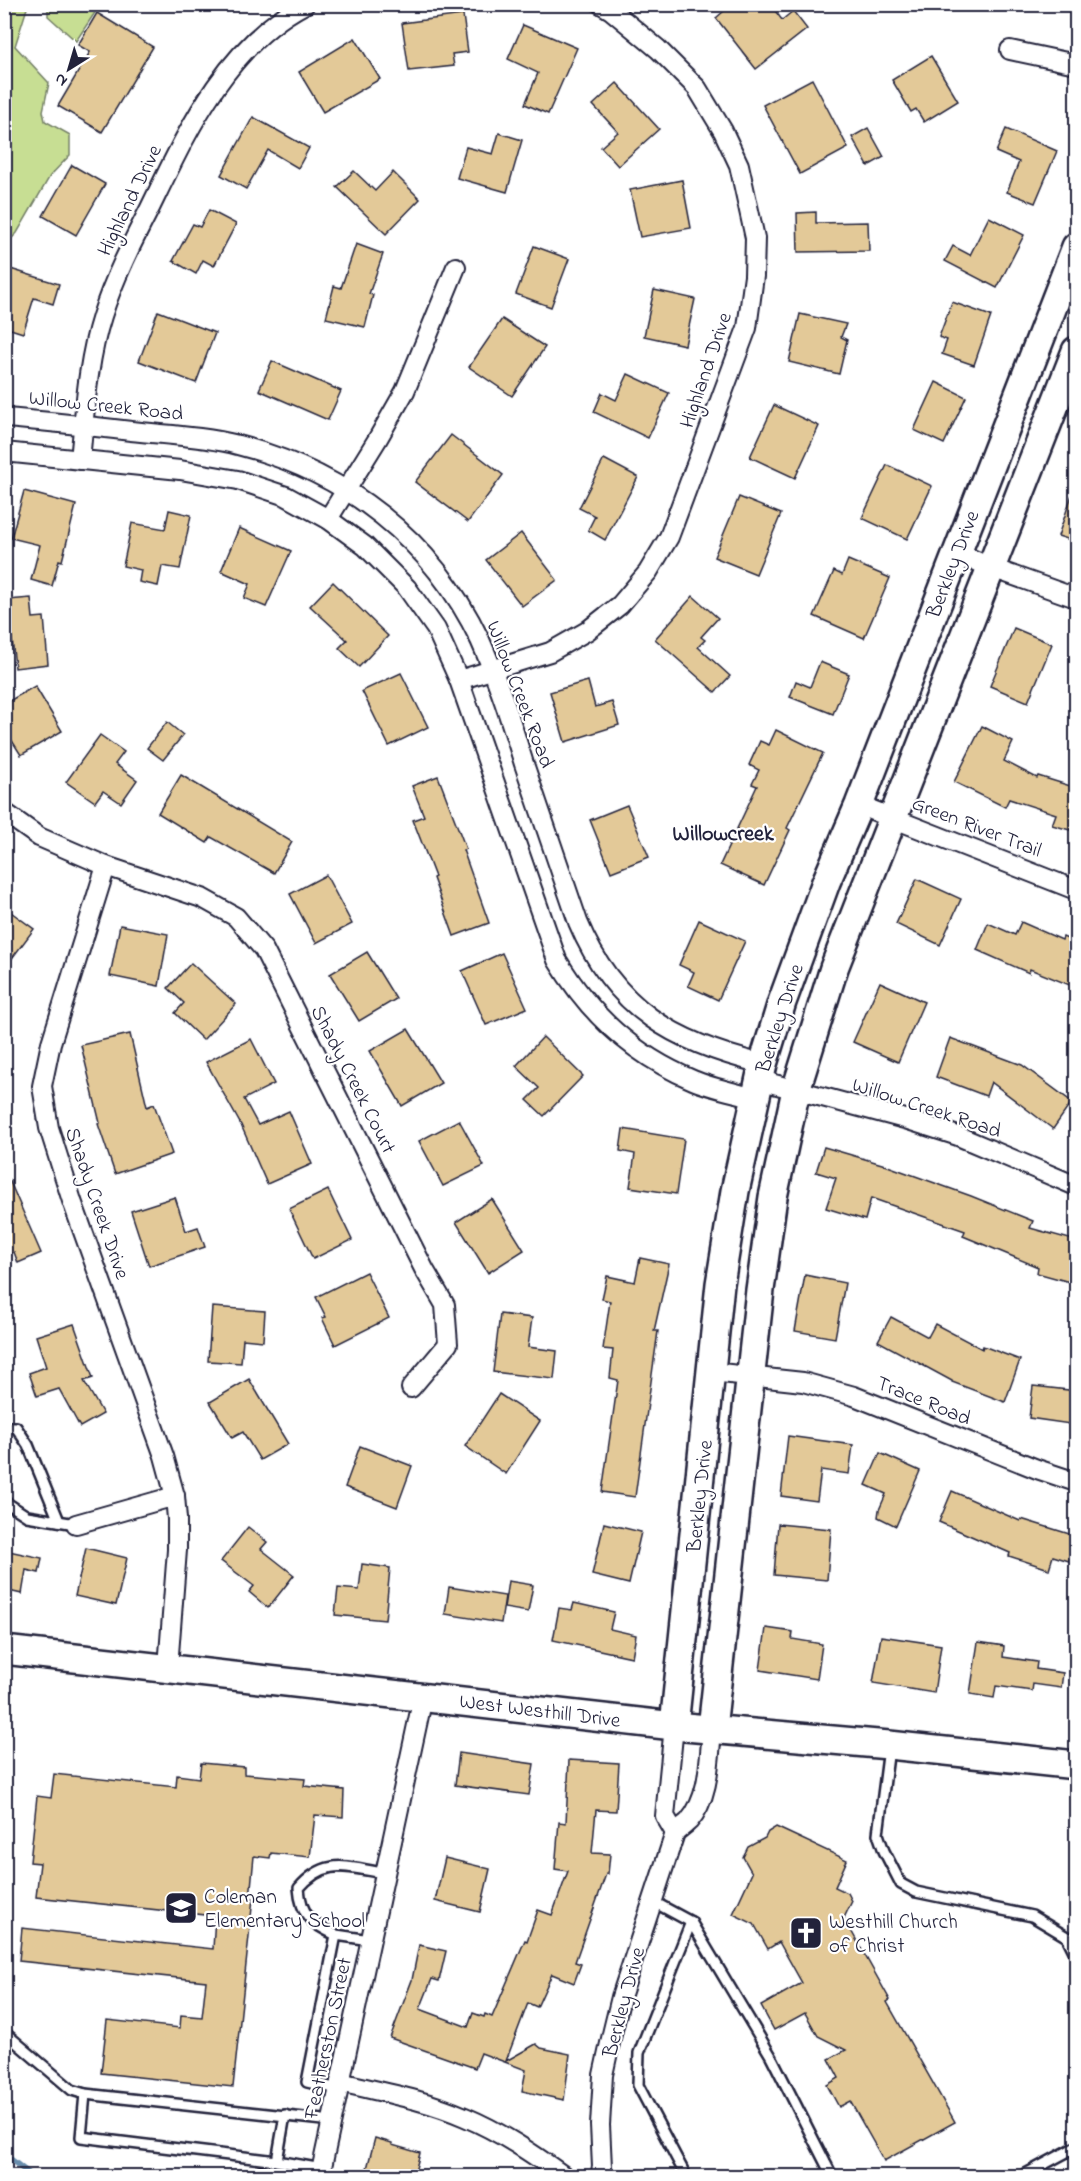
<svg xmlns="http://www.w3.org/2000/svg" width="1081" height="2181" viewBox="0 0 1081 2181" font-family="'Indie Flower',sans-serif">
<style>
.green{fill:#c7de93;stroke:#748067;stroke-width:1.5}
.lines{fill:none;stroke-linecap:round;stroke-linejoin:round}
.stream{stroke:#688dac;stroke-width:6}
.building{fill:#e3c998;stroke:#22223b;stroke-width:1.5}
.lane-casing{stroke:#22223b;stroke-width:14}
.street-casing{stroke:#22223b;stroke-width:22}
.secondary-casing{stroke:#22223b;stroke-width:32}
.lane{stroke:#fff;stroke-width:9}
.street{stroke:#fff;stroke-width:18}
.secondary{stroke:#fff;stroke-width:27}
.labels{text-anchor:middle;stroke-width:4.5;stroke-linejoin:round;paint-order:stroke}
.street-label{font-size:21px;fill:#22223b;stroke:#fff}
.poi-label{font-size:21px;fill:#22223b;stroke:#fff;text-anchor:start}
.neighbourhood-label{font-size:22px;font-weight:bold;fill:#22223b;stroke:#fff}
</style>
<rect width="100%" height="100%" fill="#fff"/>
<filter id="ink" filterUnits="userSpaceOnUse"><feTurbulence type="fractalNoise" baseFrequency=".0167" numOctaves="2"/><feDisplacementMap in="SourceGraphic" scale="12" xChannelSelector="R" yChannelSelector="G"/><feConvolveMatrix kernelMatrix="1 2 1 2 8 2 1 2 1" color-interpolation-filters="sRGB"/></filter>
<g filter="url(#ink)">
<g class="green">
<path d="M4,5H28L15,46L49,83L43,111L45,121L70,135V155L50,176L17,233L10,240H5Z"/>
<path d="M48,5V4L100,5L76,41L48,16Z"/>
</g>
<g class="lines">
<path class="stream" d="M4,2154L32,2176"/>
</g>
<g class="building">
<path d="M732,4H770L782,20L793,11L807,29L756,69L716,18Z"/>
<path d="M97,13L153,47L102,132L58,106L90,52L78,45Z"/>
<path d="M463,15L468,52L452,54L454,66L409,71L402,23Z"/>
<path d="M523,25L577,48L548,114L525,104L538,73L508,59Z"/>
<path d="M355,38L380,79L323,112L299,72Z"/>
<path d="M931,56L958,101L924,122L916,109L911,112L892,80Z"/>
<path d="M812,79L848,148L800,174L763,105Z"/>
<path d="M617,83L659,129L618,166L601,147L618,132L593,105Z"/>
<path d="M253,117L309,148L298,168L268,150L246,189L221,175Z"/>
<path d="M868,128L884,157L868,166L852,137Z"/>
<path d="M1006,129L1057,151L1035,203L1007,192L1019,162L996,152Z"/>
<path d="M499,133L522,140L507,192L457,178L466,147L493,154Z"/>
<path d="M72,165L105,184L76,235L43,216Z"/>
<path d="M354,171L375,191L393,172L420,199L386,234L337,187Z"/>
<path d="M682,180L691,228L640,237L630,190Z"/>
<path d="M209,210L236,224L214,266L203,260L196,274L173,261L193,224L200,227Z"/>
<path d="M816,212V223L868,222L869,251L798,252L797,213Z"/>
<path d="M989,217L1024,235L997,288L945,261L953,246L970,255Z"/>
<path d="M356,244L383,254L369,294L373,295L365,327L326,318L334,286L341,288Z"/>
<path d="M534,246L569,259L551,307L516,294Z"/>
<path d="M4,267L59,284L53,304L34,298L23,333L4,327Z"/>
<path d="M654,290L695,299L685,345L644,336Z"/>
<path d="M952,302L991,316L974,365L942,354L947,340L939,337Z"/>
<path d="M158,311L215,333L196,383L139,361Z"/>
<path d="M800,314L846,324L841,337L847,340L839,374L789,362Z"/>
<path d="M502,319L545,347L512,396L469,367Z"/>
<path d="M272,361L341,391L328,420L259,390Z"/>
<path d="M628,374L669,393L648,438L594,412L602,393L616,400Z"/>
<path d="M936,382L966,397L944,444L914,430Z"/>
<path d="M774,405L819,426L795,478L750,457Z"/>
<path d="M451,435L503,475L468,522L415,482Z"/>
<path d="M604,459L638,477L605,540L588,530L595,516L579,508Z"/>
<path d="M887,465L932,486L907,539L862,518Z"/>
<path d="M1074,489H1077V542L1058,536Z"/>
<path d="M24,491L76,505L62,561L59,560L52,586L31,580L40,545L11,538Z"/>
<path d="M739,497L781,514L756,574L714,557Z"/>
<path d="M169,510L191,515L180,569L162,566L158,586L139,582L141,570L123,566L132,523L165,529Z"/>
<path d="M239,528L291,551L266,607L244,598L250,584L221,571Z"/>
<path d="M521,533L557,580L522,606L486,560Z"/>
<path d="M848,560L890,578L864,638L814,616L834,571L842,575Z"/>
<path d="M333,582L388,636L359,667L339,648L347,640L310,606Z"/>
<path d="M693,596L718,618L701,637L705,640L698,647L730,676L715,692L655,639Z"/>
<path d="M31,598L33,618L44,617L48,664L15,668L8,600Z"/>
<path d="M1014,628L1052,644L1028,702L990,686Z"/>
<path d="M820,662L849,674L833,714L790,697L796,681L810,687Z"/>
<path d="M401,673L428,727L389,746L362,691Z"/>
<path d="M588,681L595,707L612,702L619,725L565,742L550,692Z"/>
<path d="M35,686L62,731L21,755L4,728V704Z"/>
<path d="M167,722L183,735L163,760L147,748Z"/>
<path d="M982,726L1013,742L1004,761L1037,778L1038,776L1077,788V832L1052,825L1056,814L1009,799L1005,807L954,782Z"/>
<path d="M776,730L823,753L787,828L790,830L764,885L720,865L757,786L752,784L759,770L749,765L760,741L769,745Z"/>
<path d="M100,735L124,752L115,764L137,780L121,803L103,791L95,802L66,782Z"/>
<path d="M181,775L292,842L274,873L211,837L207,843L158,813Z"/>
<path d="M438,776L466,849L463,850L489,923L454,936L433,878L435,877L413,820L424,816L412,786Z"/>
<path d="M627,805L649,857L611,872L590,820Z"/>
<path d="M326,875L352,924L316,943L290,894Z"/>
<path d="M917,879L961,899L940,945L896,924Z"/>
<path d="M4,907L34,929L4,969Z"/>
<path d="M699,920L745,941L718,1000L688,986L694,972L679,965Z"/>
<path d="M1021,922L1062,940L1063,937L1077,943V988L1030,969L1029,973L977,950L988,923L1015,935Z"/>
<path d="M120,925L168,934L159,986L110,976Z"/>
<path d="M367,952L396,999L359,1021L330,974Z"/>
<path d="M502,953L527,1008L486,1025L462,971Z"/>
<path d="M191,963L236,1004L203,1040L175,1013L184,1003L168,988Z"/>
<path d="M880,982L924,1002L898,1062L853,1042Z"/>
<path d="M408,1029L441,1083L402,1106L370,1051Z"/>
<path d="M130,1034L147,1107L154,1104L172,1154L115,1174L98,1124L100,1123L81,1045Z"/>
<path d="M543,1037L583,1076L544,1116L527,1100L539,1088L516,1066Z"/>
<path d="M950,1038L1022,1065L1072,1102L1053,1129L991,1082L986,1096L936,1077Z"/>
<path d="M251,1039L274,1084L244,1099L258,1125L289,1111L312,1164L267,1184L241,1125L206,1062Z"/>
<path d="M459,1120L484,1166L443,1186L419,1141Z"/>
<path d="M623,1129L684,1139L676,1194L630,1187L635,1154L620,1151Z"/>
<path d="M824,1147L882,1164L971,1196L1033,1221L1030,1228L1077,1241V1284L1037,1273L1038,1267L963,1236L965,1231L871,1198L865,1220L826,1208L836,1178L816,1172Z"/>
<path d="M4,1168L41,1253L18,1263L14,1252L9,1254L4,1241Z"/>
<path d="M328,1190L352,1240L313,1259L289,1209Z"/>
<path d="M175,1197L186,1231L198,1227L205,1247L149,1266L131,1211Z"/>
<path d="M492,1199L524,1250L488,1273L456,1222Z"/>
<path d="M640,1258L669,1264L654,1331H658L635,1497L602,1492L618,1380L610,1378L613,1350L603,1349L610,1301L602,1299L607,1276L635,1282Z"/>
<path d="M366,1272L389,1318L335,1345L322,1318L326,1317L316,1297Z"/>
<path d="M805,1275L845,1283L835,1338L795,1331Z"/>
<path d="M212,1307L265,1311L263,1341L243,1339L241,1363L208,1361Z"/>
<path d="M500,1314L532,1318L528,1347L557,1351L554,1379L493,1372Z"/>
<path d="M891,1317L928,1337L935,1324L982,1349L983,1346L1020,1360L1005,1402L952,1382V1381L878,1341Z"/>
<path d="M74,1324L93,1378L84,1381L103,1414L80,1427L59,1389L37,1396L29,1373L46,1367L36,1336Z"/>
<path d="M249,1379L288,1444L260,1460L243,1432L232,1438L210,1402Z"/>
<path d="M1033,1386L1077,1391V1425L1029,1418Z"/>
<path d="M499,1394L540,1421L506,1474L465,1446Z"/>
<path d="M788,1436L853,1445L849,1474L821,1470L817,1501L781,1496Z"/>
<path d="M360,1446L412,1466L397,1507L345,1487Z"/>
<path d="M880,1453L920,1471L896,1526L878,1517L879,1510L886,1494L866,1485Z"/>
<path d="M952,1491L1020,1521L1021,1519L1076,1536L1069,1561L1053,1556L1049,1569L1009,1556L1010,1553L939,1522Z"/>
<path d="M604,1523L641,1532L629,1584L592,1575Z"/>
<path d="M778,1524L831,1529L827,1580L774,1575Z"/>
<path d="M248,1527L267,1542L261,1549L294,1575L268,1608L249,1592L254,1586L221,1561Z"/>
<path d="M86,1548L127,1558L116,1605L75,1596Z"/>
<path d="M4,1550L42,1558L39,1573L26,1570L22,1594L4,1590Z"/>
<path d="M362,1564L390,1568L385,1620L335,1615L338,1588L359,1590Z"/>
<path d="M508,1581L533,1585L528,1612L504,1608Z"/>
<path d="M449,1587L505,1596L501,1623L445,1614Z"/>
<path d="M574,1603L614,1612L610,1629L636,1635L632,1657L553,1640L559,1608L572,1610Z"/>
<path d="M766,1628L793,1632L792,1639L822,1644L817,1679L760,1670Z"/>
<path d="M881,1636L941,1645L934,1693L873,1683Z"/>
<path d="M978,1642L1004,1646L1003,1657L1037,1662L1036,1669L1063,1673L1061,1688L1033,1684L1032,1691L996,1686L994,1698L970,1694Z"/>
<path d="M459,1753L534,1764L529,1795L455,1785Z"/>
<path d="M569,1760L619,1763L616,1811L596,1810L592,1853L610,1854L608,1874H606L575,1962L581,1964L574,1983L552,1974L537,2007L528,2003L506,2061L536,2044L541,2048L570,2054L564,2100L522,2091L526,2070L481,2053L475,2068L390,2038L412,1980L419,1945L446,1951L439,1981L432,1979L420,2009L468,2027L473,2013L484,2017L485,2014L492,2017L525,1940L527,1941L538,1910L552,1915L568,1871L555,1869L559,1822L566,1823Z"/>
<path d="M201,1763L244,1767V1774L305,1779L304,1786L344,1790L343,1817L315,1815L310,1857L271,1853L270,1858L254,1856L250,1898H253L233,2087L101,2073L107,2020L180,2028L181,2015L202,2017L206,1981L19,1961L22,1928L213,1949L215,1916L36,1897L40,1863L30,1862L37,1796L51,1798L54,1774L176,1787L177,1775L199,1778Z"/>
<path d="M776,1827L847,1860L835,1887L848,1893L852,1901L844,1918L890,2000L887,2002L955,2122L884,2161L850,2101L839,2107L827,2085L839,2078L829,2059L846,2050L818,2036L805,2013L774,2030L761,2006L802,1983L779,1942L768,1949L754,1924L733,1914L752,1873L743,1857L748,1847L765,1838L768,1832Z"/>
<path d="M445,1858L490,1869L480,1912L435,1901Z"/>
<path d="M375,2138L392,2143V2145L420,2153L414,2176H365Z"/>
</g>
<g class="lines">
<g class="lane-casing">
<g id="lane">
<path d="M4,1427H16L28,1445L59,1521"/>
<path d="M4,1501L27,1516L76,1524"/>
<path d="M889,1748L878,1834L884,1851L901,1884L916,1892L1032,1916L1067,1937L1076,1955"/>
<path d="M652,1901L691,1922L771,2056L832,2176"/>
<path d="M336,1935C312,1924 301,1916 299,1888C327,1856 347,1868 385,1873"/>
<path d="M4,2032L72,2090L85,2094L332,2121"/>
<path d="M339,2089L307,2082L336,1935L370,1940"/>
<path d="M85,2094L81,2137L277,2161L322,2169"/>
<path d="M277,2161L285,2115"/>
<path d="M686,2176L638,2085L639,2053L691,1922"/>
<path d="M1022,2176L1076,2147"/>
</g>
</g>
<g class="street-casing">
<g id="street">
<path d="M1010,50L1076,64"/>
<path d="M4,418C47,421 89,426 131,431C166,435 203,436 238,445C346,473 432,539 480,640C498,680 511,722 524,764C542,817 560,869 578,922C614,1009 675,1043 763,1064"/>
<path d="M4,452L180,470L238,480L286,496L328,519L365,546L407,588L436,629L459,680L557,960C590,1015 633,1055 693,1080C712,1088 734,1092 755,1098"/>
<path d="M80,460C85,412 87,363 102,316C114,278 132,243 150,208C187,132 226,45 305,4"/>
<path d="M328,519L377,440L405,391L456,267"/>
<path d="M956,552L992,568L1076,598"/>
<path d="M459,680L550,652L587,631L620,605L648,572L669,537L747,328L754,276L755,238L739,165L723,131L697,88L658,49L611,10L601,4"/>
<path d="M859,805L1076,890"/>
<path d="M4,812L39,837L106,866L202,898L236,917L264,950L424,1269L445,1305L448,1344L411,1388"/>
<path d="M106,866L51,1043L42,1086L49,1128L72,1201L164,1456L175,1496L177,1519V1550L168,1667"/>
<path d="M759,1080L905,1119L958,1136L1076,1186"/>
<path d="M712,1372L803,1382L854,1396L1037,1469L1076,1482"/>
<path d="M76,1524L175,1496"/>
<path d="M674,1726L665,1816L675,1833"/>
<path d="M340,2082C382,2092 426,2100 465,2117C501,2132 533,2154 564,2176"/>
<path d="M320,2176L423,1697"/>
<path d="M600,2176L602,2167L600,2125L603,2075L612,2034L621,1997L675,1833C679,1829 685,1825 689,1821C710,1797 709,1759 712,1729"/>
</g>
</g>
<g class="secondary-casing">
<g id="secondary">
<path d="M4,1650L674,1726L889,1745L1076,1765"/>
<path d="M674,1726L720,1284L735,1191L763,1064L782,1002L826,882L859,805L1076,247"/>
<path d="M712,1729L760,1290L773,1197L796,1090L834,968L1076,351"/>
</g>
</g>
<use href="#lane" class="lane"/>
<use href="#street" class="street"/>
<use href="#secondary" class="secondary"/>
</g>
</g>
<defs>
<g id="school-square" transform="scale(1.725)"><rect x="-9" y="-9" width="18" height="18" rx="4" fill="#22223b" stroke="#fff"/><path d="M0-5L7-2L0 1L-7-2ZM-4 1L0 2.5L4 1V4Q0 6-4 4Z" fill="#fff"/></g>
<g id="church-square" transform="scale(1.725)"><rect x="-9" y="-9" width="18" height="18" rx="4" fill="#22223b" stroke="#fff"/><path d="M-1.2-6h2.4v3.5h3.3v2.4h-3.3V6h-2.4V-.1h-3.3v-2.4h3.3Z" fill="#fff"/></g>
</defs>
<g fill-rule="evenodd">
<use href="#school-square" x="181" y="1908"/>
<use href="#church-square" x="806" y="1933"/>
</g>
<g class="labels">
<g class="street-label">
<text transform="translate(129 200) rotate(-64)" y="7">Highland Drive</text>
<text transform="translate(705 370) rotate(-71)" y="7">Highland Drive</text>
<text transform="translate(106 405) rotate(6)" y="7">Willow Creek Road</text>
<text transform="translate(952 564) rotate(-69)" y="7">Berkley Drive</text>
<text transform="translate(521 694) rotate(69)" y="7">Willow Creek Road</text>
<text transform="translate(977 826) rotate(21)" y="7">Green River Trail</text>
<text transform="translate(779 1018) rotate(-72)" y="7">Berkley Drive</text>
<text transform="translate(354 1079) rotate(63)" y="7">Shady Creek Court</text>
<text transform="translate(927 1107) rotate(18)" y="7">Willow Creek Road</text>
<text transform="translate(98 1203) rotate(71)" y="7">Shady Creek Drive</text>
<text transform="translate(924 1400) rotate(22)" y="7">Trace Road</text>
<text transform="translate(699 1496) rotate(-84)" y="7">Berkley Drive</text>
<text transform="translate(540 1710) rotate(7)" y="7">West Westhill Drive</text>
<text transform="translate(623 2002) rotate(-75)" y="7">Berkley Drive</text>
<text transform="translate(327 2038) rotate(-78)" y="7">Featherston Street</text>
</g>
<g class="poi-label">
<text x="204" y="1903">Coleman<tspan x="204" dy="24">Elementary School</tspan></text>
<text x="829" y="1928">Westhill Church<tspan x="829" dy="24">of Christ</tspan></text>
</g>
<g class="neighbourhood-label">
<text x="723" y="840">Willowcreek</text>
</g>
</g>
<rect width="1081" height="2181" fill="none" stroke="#fff" stroke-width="24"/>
<rect x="12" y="12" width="1057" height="2157" fill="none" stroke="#22223b" stroke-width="2" filter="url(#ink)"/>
<g transform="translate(69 69) rotate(217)" stroke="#ffffff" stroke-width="4.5" paint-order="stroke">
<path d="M0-4.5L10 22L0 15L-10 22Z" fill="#22223b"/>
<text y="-9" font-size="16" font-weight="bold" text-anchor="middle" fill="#22223b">N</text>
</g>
</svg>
